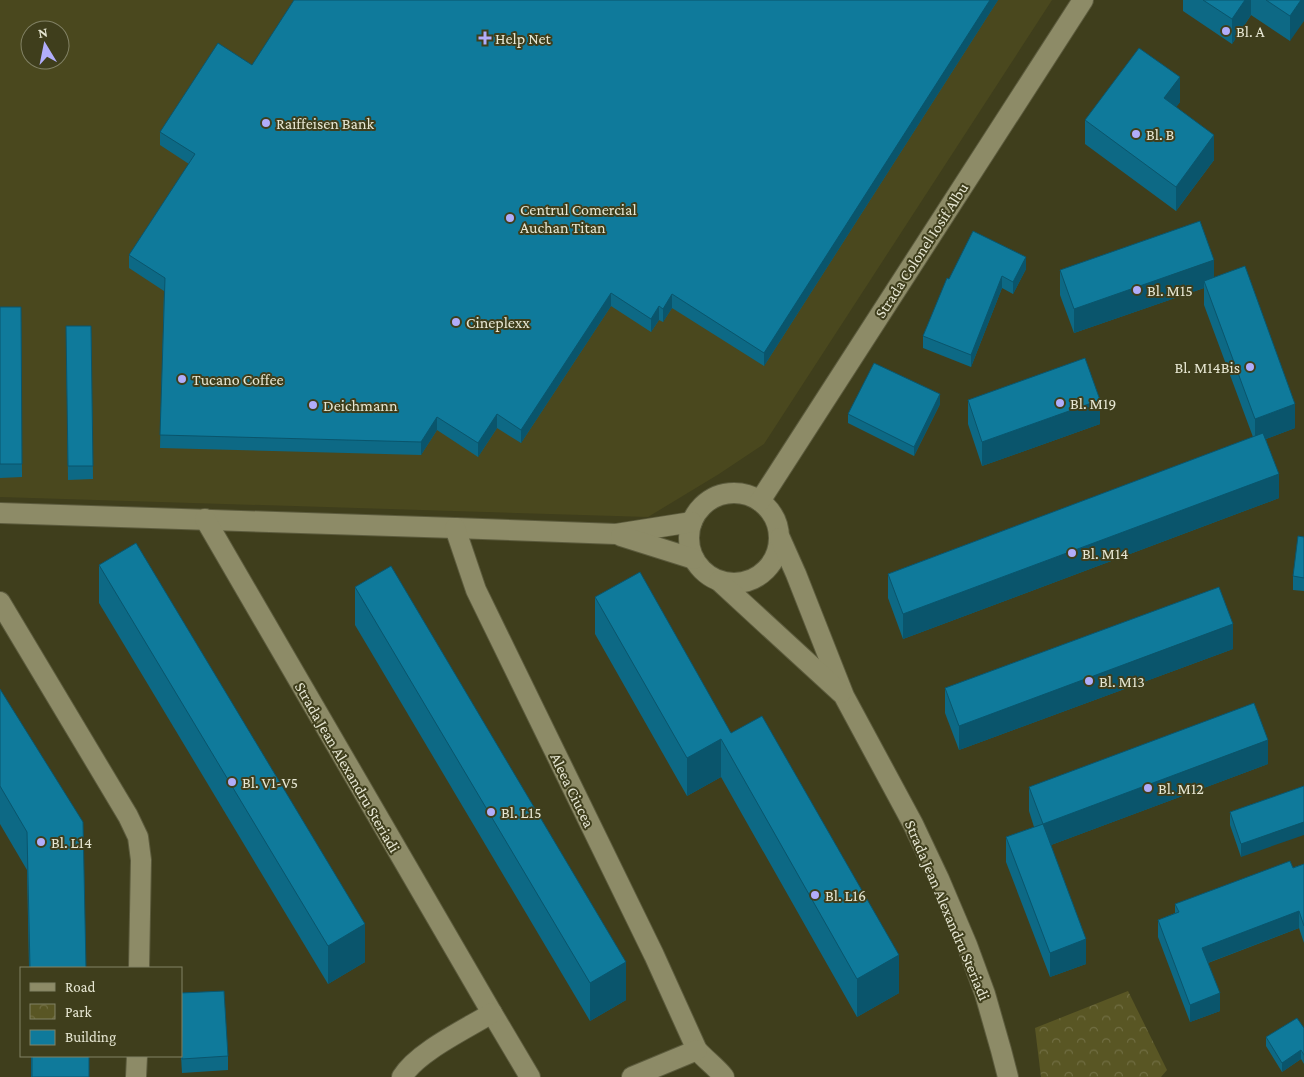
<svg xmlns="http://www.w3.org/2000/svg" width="1304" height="1077" viewBox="0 0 1304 1077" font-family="'Crimson Pro',serif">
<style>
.built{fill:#4a481e;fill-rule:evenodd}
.park{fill:url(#park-crowns)}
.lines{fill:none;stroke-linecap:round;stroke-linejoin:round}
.minor-casing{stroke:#5c5b3d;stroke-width:22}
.minor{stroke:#8d8b67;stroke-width:20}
.wall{fill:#0d6985}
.shaded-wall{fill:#0a556c}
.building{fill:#0f7a9b;stroke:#0a556c}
.poi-dot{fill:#b1adfa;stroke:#3f3e1c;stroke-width:2}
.labels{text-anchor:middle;stroke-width:4;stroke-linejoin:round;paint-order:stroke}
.poi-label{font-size:16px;fill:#e7e7d3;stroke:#3f3e1c;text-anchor:start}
.street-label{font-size:16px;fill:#e7e7d3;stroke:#3f3e1c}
</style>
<defs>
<pattern id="park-crowns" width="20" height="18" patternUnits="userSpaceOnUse" patternTransform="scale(1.25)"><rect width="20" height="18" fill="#595624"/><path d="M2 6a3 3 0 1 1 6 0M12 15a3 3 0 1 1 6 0" fill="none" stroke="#716e43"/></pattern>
</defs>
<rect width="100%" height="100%" fill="#3f3e1c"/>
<path class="built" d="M0,0H1052L764,444L719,474L648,517L0,497ZM30,30H60V60H30Z"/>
<path class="park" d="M1128,991L1167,1070L1161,1077H1041L1035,1028Z"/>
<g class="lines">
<g class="minor-casing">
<g id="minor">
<circle cx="734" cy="538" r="45"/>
<path d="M760,501L1083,0"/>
<path d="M0,513L455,528L616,534L692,522"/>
<path d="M205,519L492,1013L530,1077"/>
<path d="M455,528L476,590L654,955L697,1050C706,1060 716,1067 724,1077"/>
<path d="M621,536L694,559"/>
<path d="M780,538L796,574L844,696L913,824L939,879L967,945L985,994L1001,1050L1008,1077"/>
<path d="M719,581L841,693"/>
<path d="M0,602L128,816L138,837L141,860L139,968"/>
<path d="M136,1077L137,1056"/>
<path d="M402,1077C417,1052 466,1029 492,1013"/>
<path d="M632,1077L697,1050"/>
</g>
</g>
<use href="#minor" class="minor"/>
</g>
<g class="wall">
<path d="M998,0L764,366L672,308L663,322L659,320L651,332L611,306L521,443L497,428L478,457L437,430L421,455L160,448L164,291L129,268V255L189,164L160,145V132L252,65Z"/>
<path d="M1183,0H1304L1290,41L1251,15L1232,44L1183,11Z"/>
<path d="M1180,102L1176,107L1214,160L1176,211L1085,144V120Z"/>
<path d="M1026,269L1013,294L1002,288L971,367L923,348V336L949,279Z"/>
<path d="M1060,270L1214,277L1295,428L1266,439L1279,498L903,639L888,598V574L1253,437L1204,305V288L1074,333L1060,295Z"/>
<path d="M0,307H21L22,477L0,478Z"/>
<path d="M66,326H91L93,479L68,480Z"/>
<path d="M968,400L1100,424L982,466L968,424Z"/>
<path d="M940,404L914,456L848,423V414Z"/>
<path d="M1304,537V591L1293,590V576Z"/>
<path d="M99,565L365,962L328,984L99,603Z"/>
<path d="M355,587L626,1000L590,1021L355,625Z"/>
<path d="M595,597L731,733L899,993L857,1017L721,777L687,796L595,634Z"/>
<path d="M1233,649L959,750L945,713V688Z"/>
<path d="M0,689L86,968H29L27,870L0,824Z"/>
<path d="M1268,764L1051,845L1086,964L1050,977L1006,862V837L1034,827L1029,811V787Z"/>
<path d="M1304,786L1241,857L1230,825V812Z"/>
<path d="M1304,864V943L1299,928L1208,963L1220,1011L1190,1022L1158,937V920L1175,913V904Z"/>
<path d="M181,993L228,1056V1070L182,1073L181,1056Z"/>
<path d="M1303,1028L1304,1064L1301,1059L1282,1072L1266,1046V1037Z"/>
<rect x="31" y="1056" width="58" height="21"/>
</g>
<g class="shaded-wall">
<path d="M990,0H998L764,366V353Z"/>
<path d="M1245,0H1251V15L1232,44V19Z"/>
<path d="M1301,0H1304V21L1290,41V16Z"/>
<path d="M1180,77V102L1164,123V98Z"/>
<path d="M1214,135V160L1176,211V187Z"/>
<path d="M1026,257V269L1013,294V282Z"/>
<path d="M1214,260V284L1204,281V288L1074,333V309Z"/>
<path d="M1002,276V288L971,367V355Z"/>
<path d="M611,293V306L521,443V430Z"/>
<path d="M672,294V308L663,322V309Z"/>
<path d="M659,306V320L651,332V319Z"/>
<path d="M940,394V404L914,456V447Z"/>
<path d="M1100,400V424L982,466V442Z"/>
<path d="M1295,404V428L1255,443V419Z"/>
<path d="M497,414V428L478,457V443Z"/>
<path d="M437,417V430L421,455V442Z"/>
<path d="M1279,474V498L903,639V614Z"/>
<path d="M1233,624V649L959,750V726Z"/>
<path d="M721,739V777L687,796V758Z"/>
<path d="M1268,740V764L1043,848V824Z"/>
<path d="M1304,822V835L1241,857V844Z"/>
<path d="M1299,911V928L1202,965V948Z"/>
<path d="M365,924V962L328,984V946Z"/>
<path d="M1086,939V964L1050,977V953Z"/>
<path d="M899,955V993L857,1017V979Z"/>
<path d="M626,962V1000L590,1021V983Z"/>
<path d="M1220,993V1011L1190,1022V1005Z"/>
<path d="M1301,1050V1059L1282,1072V1063Z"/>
</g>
<g class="building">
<path d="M294,0H990L764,353L672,294L663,309L659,306L651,319L611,293L521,430L497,414L478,443L437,417L421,442L160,435L165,278L129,255L195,154L160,132L218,43L252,65Z"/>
<path d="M1203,0H1245L1232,19Z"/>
<path d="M1266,0H1301L1290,16Z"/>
<path d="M1139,48L1180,77L1164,98L1214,135L1176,187L1085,120Z"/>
<path d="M1200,221L1214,260L1074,309L1060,270Z"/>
<path d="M973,231L1026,257L1013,282L1002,276L971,355L923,336L947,278L949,279Z"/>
<path d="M1245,266L1295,404L1255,419L1204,281Z"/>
<path d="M0,307H21L22,464H0Z"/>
<path d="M66,326H91L93,466H68Z"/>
<path d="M1085,358L1100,400L982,442L968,400Z"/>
<path d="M874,363L940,394L914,447L848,414Z"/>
<path d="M1263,433L1279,474L903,614L888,574Z"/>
<path d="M1298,536L1304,537V578L1293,576Z"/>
<path d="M136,543L365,924L328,946L99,565Z"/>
<path d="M391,566L626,962L590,983L355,587Z"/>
<path d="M640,572L731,733L762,716L899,955L857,979L721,739L687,758L595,597Z"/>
<path d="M1219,587L1233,624L959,726L945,688Z"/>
<path d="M0,689L83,822L86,968H30L27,832L0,786Z"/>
<path d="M1254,703L1268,740L1043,824L1029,787Z"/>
<path d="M1304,786V822L1241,844L1230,812Z"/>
<path d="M1043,824L1086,939L1050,953L1006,837Z"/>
<path d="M1290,861L1293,868L1304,864V926L1299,911L1202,948L1220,993L1190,1005L1158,920L1179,912L1175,904Z"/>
<path d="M224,991L228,1056L182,1059L181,993Z"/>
<path d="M1297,1018L1304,1028V1055L1301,1050L1282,1063L1266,1037Z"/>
<rect x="32" y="1056" width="57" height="21"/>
</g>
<g class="poi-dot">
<circle cx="1226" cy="31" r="5"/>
<path d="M482.5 30.5h5v5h5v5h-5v5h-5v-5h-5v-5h5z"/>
<circle cx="266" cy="123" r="5"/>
<circle cx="1136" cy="134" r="5"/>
<circle cx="510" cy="218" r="5"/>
<circle cx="1137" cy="290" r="5"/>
<circle cx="456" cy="322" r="5"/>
<circle cx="1250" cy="367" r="5"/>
<circle cx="182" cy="379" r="5"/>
<circle cx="1060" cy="403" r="5"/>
<circle cx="313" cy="405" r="5"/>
<circle cx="1072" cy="553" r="5"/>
<circle cx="1089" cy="681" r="5"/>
<circle cx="232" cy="782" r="5"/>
<circle cx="1148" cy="788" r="5"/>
<circle cx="491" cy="812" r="5"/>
<circle cx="41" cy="842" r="5"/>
<circle cx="815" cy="895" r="5"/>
</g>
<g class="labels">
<g class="poi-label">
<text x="1236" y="37">Bl. A</text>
<text x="495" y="44">Help Net</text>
<text x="276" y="129">Raiffeisen Bank</text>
<text x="1146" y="140">Bl. B</text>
<text x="520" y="215">Centrul Comercial<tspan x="520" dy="18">Auchan Titan</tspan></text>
<text x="1147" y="296">Bl. M15</text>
<text x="466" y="328">Cineplexx</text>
<text x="1240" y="373" text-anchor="end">Bl. M14Bis</text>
<text x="192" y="385">Tucano Coffee</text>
<text x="1070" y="409">Bl. M19</text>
<text x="323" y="411">Deichmann</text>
<text x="1082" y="559">Bl. M14</text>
<text x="1099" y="687">Bl. M13</text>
<text x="242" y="788">Bl. V1-V5</text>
<text x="1158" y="794">Bl. M12</text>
<text x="501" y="818">Bl. L15</text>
<text x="51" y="848">Bl. L14</text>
<text x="825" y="901">Bl. L16</text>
</g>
<g class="street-label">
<text transform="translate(921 250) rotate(-57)" y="6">Strada Colonel Iosif Albu</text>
<text transform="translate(348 767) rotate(60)" y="6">Strada Jean Alexandru Steriadi</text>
<text transform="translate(573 790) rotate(64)" y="6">Aleea Ciucea</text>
<text transform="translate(948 910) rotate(67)" y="6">Strada Jean Alexandru Steriadi</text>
</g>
</g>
<rect x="20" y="967" width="162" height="90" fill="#3f3e1c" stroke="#828265"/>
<rect x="30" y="983" width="25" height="8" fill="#8d8b67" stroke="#828265"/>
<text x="65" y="992" font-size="15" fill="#e7e7d3">Road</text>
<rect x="30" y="1004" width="25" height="15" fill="url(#park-crowns)" stroke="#828265"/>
<text x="65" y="1017" font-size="15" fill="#e7e7d3">Park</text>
<rect x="30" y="1030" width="25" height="15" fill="#0f7a9b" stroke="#828265"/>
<text x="65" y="1042" font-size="15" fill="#e7e7d3">Building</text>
<g transform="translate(45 45) rotate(350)"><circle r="24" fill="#3f3e1c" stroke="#828265"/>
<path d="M0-4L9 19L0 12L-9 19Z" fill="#b1adfa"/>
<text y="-8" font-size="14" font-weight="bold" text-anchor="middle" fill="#e7e7d3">N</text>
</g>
</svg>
